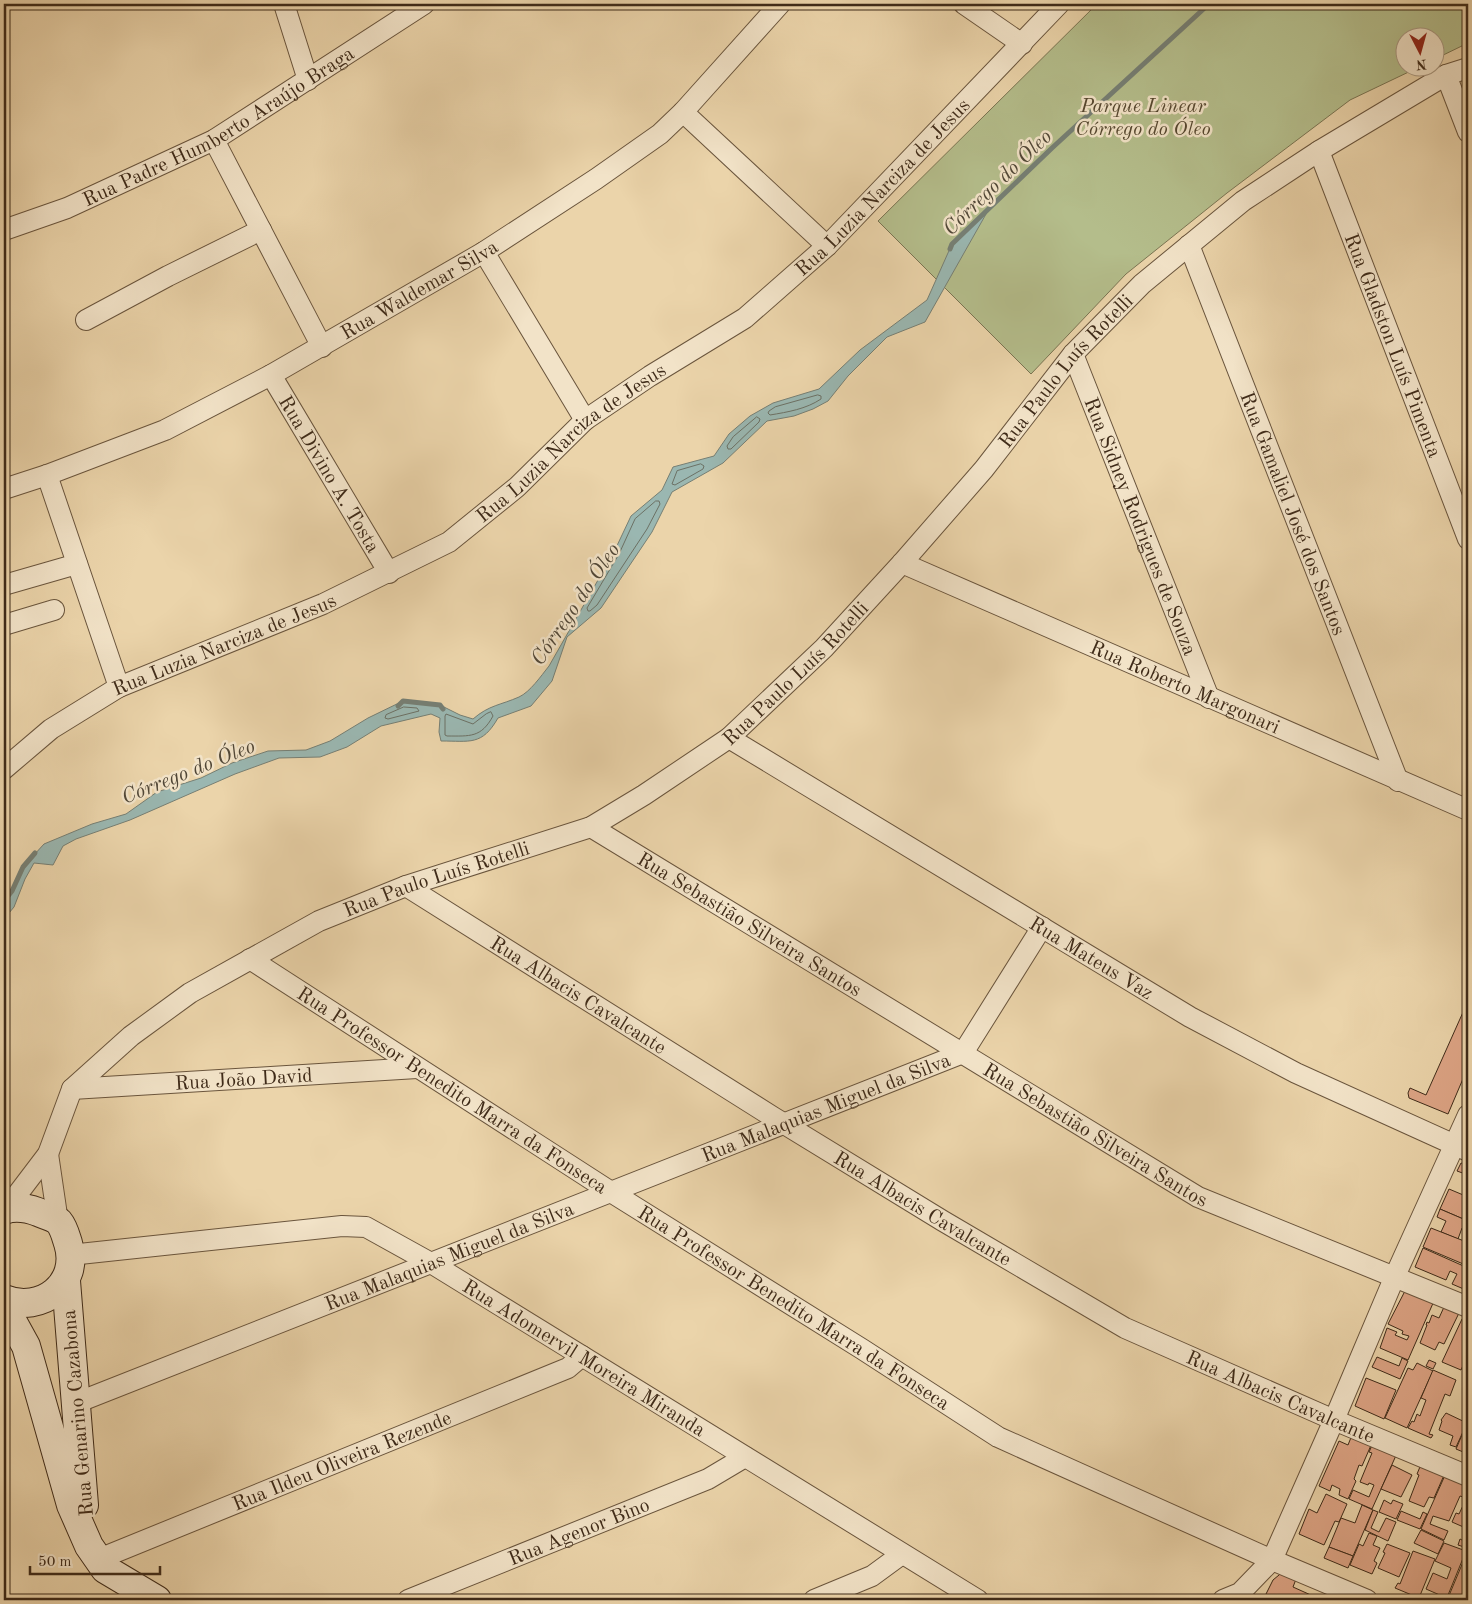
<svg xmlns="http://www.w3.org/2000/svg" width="1472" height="1604" viewBox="0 0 1472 1604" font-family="'Old Standard TT',serif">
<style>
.green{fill:#b4bd8b;stroke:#7a7452}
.water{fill:#9ab7b1;stroke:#767f74}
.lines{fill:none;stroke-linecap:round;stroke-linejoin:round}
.shore{stroke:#6c7165;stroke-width:1}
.stream{stroke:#767f74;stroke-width:5}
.building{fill:#dea586;stroke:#3f2b19}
.street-casing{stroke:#6a553d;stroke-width:22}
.secondary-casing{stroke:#3f2b19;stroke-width:30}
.street{stroke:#f2e3c8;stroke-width:20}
.secondary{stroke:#f2e3c8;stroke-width:28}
.labels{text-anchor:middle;stroke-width:5;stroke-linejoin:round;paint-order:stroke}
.park-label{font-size:20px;font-style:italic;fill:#564830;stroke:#f2e3c8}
.street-label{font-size:20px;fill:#3f2b19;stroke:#f2e3c8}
.water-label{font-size:21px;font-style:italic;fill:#514737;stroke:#f2e3c8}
</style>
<rect width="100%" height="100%" fill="#ebd4aa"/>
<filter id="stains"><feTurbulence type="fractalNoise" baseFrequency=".004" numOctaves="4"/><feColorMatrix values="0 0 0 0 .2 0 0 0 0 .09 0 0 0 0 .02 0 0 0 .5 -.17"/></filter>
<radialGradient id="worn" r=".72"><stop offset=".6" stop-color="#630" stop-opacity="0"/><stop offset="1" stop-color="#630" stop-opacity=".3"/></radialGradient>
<path class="green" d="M1097,4H1468V43L1435,59L1434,38H1404V68H1417L1350,100L1227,193L1126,274L1031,374L878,221Z"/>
<path class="water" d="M990,207L925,322L887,337L848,376L828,401L813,409L794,416L767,421L723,463L672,492L652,532L601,608L567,637L552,681L531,706L498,718C482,746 470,741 441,741L439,732L440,718L431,714L381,726L347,747L320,757L279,758L235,774L130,820L76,839L63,846L53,865L34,863L25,879L14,907L4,919V900L12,891L23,867L44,844L92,824L126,814L157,792L201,778L232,763L268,751L306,750L330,741L368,718L403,701L440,705L460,715L473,719C489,705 501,705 519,697C530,692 541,676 549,666L614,552L631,516L662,490L673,467L714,456L729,434L750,416L773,403L819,389L860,350L927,300L952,244Z"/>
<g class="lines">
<g class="shore">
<path d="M818,395L821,396V399C806,409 788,412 770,415L768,413L769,411L775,407Z"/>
<path d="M757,417L760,419L759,422L731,449H728L727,446L733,437Z"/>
<path d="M701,464L704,466L703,469L675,485L672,484L677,471Z"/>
<path d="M656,501H659L660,504L647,529L597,605L590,611H588L587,608L619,554L635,519Z"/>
<path d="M404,707L417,708L419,711L388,719L385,718L386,715Z"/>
<path d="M491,712L493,716C481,738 470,736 447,736L445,735V716L446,714L473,724L486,714Z"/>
</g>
<g class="stream">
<path d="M950,249L952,244L1052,148L1209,4"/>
<path d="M398,706L403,701L440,705L443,709"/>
<path d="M4,901L12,891L23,867L35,853"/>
</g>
</g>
<g class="building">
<path d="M1468,1001V1067L1448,1114L1409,1098L1408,1093L1410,1088L1426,1095Z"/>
<path d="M1461,1163L1468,1165V1175L1457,1171Z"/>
<path d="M1449,1189L1468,1197V1221L1440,1209Z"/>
<path d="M1440,1209L1468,1221V1231L1462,1228L1458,1239L1441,1232L1446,1221L1437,1217Z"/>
<path d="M1431,1228L1464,1241L1463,1244L1468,1247V1266L1423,1247Z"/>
<path d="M1423,1248L1468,1268V1286L1466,1290L1452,1284L1457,1274L1450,1271L1446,1280L1415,1267Z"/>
<path d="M1406,1289L1434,1301L1408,1360L1380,1348L1387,1328L1397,1332L1395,1335L1407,1340L1409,1336L1402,1334L1403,1331L1388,1324Z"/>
<path d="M1444,1307L1459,1313L1444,1344L1439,1342L1435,1350L1420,1343L1427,1325H1426L1427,1322L1429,1323L1432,1315L1439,1318Z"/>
<path d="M1462,1319L1468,1322V1354L1461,1370L1442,1362Z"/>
<path d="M1377,1357L1399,1366L1402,1358L1408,1361L1400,1379L1372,1367Z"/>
<path d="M1429,1360L1436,1363L1433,1369L1426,1366Z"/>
<path d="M1417,1363L1433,1371L1407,1428L1385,1418L1408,1368L1413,1370Z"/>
<path d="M1433,1370L1456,1380L1450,1396L1445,1394L1429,1434L1433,1435L1431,1438L1408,1428L1412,1421L1414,1422L1417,1414L1420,1416L1426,1400L1421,1398Z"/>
<path d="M1366,1378L1396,1390L1384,1419L1355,1406Z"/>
<path d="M1446,1413L1467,1423L1456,1447L1450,1445L1453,1436L1439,1430L1442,1421L1441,1420Z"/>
<path d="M1465,1428L1468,1429V1454L1456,1449Z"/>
<path d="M1352,1435L1372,1443L1362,1466L1359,1465L1354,1479L1356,1481L1348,1499L1339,1495L1340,1489L1332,1485L1330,1491L1319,1486L1339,1441L1348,1445Z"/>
<path d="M1374,1441L1398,1451L1372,1509L1349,1499L1353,1490L1369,1497L1374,1485L1369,1483L1368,1485L1360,1482L1372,1453L1369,1452Z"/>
<path d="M1422,1462L1445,1473L1434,1498L1429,1497L1424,1507L1409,1501L1419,1475L1417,1474Z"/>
<path d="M1392,1465L1412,1475L1401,1497L1381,1489Z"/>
<path d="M1446,1473L1468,1485L1463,1497L1460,1496L1449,1521L1433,1516L1430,1524L1448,1531L1444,1540L1421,1529Z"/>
<path d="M1468,1487V1529L1452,1522L1456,1513L1459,1514L1468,1495L1465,1494Z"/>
<path d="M1326,1494L1347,1504L1339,1522L1335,1521L1324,1545L1299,1534L1309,1509L1317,1513Z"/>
<path d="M1384,1500L1391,1504L1393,1500L1403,1504L1396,1519L1379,1512Z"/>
<path d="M1362,1505L1373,1510L1353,1556L1329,1547L1341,1518L1355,1523Z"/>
<path d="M1373,1510L1378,1512L1371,1528L1379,1532L1386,1518L1396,1522L1388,1541L1365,1530Z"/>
<path d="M1401,1511L1420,1519L1423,1512L1427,1514L1420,1529L1397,1520Z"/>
<path d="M1421,1530L1444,1541L1438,1554L1414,1543Z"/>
<path d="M1369,1533L1377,1536L1373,1545L1380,1548L1374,1561L1377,1563L1372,1574L1350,1565L1359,1544L1363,1546Z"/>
<path d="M1460,1539L1468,1543L1467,1548L1458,1545Z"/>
<path d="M1444,1543L1466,1551L1446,1600L1441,1598L1442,1596L1426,1589L1433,1573L1447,1579L1451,1568L1435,1561Z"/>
<path d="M1387,1544L1410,1553L1399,1577L1378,1568L1385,1553L1383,1552Z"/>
<path d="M1329,1547L1353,1556L1348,1568L1324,1558Z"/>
<path d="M1468,1550V1568L1466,1567L1465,1569L1468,1570V1600H1453L1448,1598Z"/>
<path d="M1413,1551L1435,1559L1419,1598L1395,1588L1398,1583L1400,1584Z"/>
<path d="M1285,1570L1298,1574L1293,1587L1313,1596L1311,1600H1287L1283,1598L1282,1600H1263L1273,1580Z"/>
</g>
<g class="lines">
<g class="street-casing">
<g id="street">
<path d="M284,4L308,80"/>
<path d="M964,4L1022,44"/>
<path d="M1446,75L1468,132"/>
<path d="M683,112L827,246"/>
<path d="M214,140L322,347"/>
<path id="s1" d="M1319,151L1468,539"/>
<path id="s2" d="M4,230L67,208L214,140L424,4"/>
<path id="s3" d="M1189,245L1398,781"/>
<path d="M484,252L585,420"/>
<path d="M86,320L168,276L261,230"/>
<path id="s4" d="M1073,354L1209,698"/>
<path id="s5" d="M271,375L389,573"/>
<path d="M47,475L119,687"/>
<path id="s6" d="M4,489L47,475L165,430L271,375L484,252L596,179L660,134L683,112L780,4"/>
<path id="s7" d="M902,563L1468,810"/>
<path d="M4,585L77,564"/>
<path d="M4,625L54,610"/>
<path id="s8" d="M729,738L1190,1017L1296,1073L1468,1151"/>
<path id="s9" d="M4,769L51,729L119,687L323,604L449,542L517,487L585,420L650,376L745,318L827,246L1059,4"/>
<path id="s10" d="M591,827L1198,1197L1468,1307"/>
<path id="s11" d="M406,886L773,1117L943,1221L1125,1328L1334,1420L1468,1476"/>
<path id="s12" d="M250,959L611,1192L862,1349L998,1437L1272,1560L1367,1600"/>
<path id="s13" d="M72,1089L417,1068"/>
<path d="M48,1154L58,1222"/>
<path id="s14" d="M7,1208L48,1154L72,1089L131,1036L190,993L319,921L406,886L591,827L644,795L729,738L824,648L902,563L984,469L1073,354L1142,284L1243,201L1319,151L1446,75L1468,68"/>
<path id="s15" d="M70,1255L342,1226L366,1227L431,1263L978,1600"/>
<path id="s16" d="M76,1403L963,1053L1042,927"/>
<path id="s17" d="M99,1559L568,1368L582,1356"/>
<path id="s18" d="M408,1600L708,1479L745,1457"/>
<path d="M814,1600L872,1576L902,1554"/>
<path d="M1223,1600L1240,1593L1272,1560L1334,1420L1395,1276L1468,1115"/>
</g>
</g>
<g class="secondary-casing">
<g id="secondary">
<path d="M4,1210C15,1206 27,1208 38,1212C44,1215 54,1217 59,1222C64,1228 66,1237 68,1243C81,1284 41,1314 4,1299"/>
<path d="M66,1281L84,1505"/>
<path d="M4,1306L26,1346L71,1505L89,1546L105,1569L157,1600"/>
</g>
</g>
<use href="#street" class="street"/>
<use href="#secondary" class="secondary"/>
</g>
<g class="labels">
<g class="park-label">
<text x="1143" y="112">Parque Linear<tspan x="1143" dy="23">Córrego do Óleo</tspan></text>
</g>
<g class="street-label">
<text dy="7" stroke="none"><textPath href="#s2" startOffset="239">Rua Padre Humberto Araújo Braga</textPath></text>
<text dy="7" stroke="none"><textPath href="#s9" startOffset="1065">Rua Luzia Narciza de Jesus</textPath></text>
<text dy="7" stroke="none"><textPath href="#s6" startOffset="462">Rua Waldemar Silva</textPath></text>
<text dy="7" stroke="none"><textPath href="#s1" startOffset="208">Rua Gladston Luís Pimenta</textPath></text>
<text dy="7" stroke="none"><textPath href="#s14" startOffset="1388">Rua Paulo Luís Rotelli</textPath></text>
<text dy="7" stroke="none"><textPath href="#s9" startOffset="660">Rua Luzia Narciza de Jesus</textPath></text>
<text dy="7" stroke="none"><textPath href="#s5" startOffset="115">Rua Divino A. Tosta</textPath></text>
<text dy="7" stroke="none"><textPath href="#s3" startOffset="288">Rua Gamaliel José dos Santos</textPath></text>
<text dy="7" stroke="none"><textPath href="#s4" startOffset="185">Rua Sidney Rodrigues de Souza</textPath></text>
<text dy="7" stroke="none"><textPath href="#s9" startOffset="255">Rua Luzia Narciza de Jesus</textPath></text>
<text dy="7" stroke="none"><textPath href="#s14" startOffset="982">Rua Paulo Luís Rotelli</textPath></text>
<text dy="7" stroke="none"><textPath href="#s7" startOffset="309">Rua Roberto Margonari</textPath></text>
<text dy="7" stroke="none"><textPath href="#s14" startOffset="562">Rua Paulo Luís Rotelli</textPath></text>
<text dy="7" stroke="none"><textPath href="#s10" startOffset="186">Rua Sebastião Silveira Santos</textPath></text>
<text dy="7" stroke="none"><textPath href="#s8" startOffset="424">Rua Mateus Vaz</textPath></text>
<text dy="7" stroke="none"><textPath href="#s11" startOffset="204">Rua Albacis Cavalcante</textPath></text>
<text dy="7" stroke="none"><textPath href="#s13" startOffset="172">Rua João David</textPath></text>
<text dy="7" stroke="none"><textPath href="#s12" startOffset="241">Rua Professor Benedito Marra da Fonseca</textPath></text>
<text dy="7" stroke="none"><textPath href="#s16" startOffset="806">Rua Malaquias Miguel da Silva</textPath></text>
<text dy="7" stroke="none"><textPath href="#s10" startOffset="591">Rua Sebastião Silveira Santos</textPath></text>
<text dy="7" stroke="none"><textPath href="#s11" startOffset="609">Rua Albacis Cavalcante</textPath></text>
<text dy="7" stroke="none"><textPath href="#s16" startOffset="401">Rua Malaquias Miguel da Silva</textPath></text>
<text dy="7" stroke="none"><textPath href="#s12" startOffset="646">Rua Professor Benedito Marra da Fonseca</textPath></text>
<text dy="7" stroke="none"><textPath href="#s15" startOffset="552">Rua Adomervil Moreira Miranda</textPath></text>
<text dy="7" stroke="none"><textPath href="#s11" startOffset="1014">Rua Albacis Cavalcante</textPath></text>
<text transform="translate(77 1413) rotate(-95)" y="7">Rua Genarino Cazabona</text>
<text dy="7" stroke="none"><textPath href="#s17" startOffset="262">Rua Ildeu Oliveira Rezende</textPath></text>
<text dy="7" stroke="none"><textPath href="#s18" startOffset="184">Rua Agenor Bino</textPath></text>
</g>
<g class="water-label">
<text transform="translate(997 182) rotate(-44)" y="7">Córrego do Óleo</text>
<text transform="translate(575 604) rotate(-56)" y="7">Córrego do Óleo</text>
<text transform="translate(188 771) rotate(-22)" y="7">Córrego do Óleo</text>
</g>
</g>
<rect width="1472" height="1604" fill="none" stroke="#ebd4aa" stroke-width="20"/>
<rect x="5" y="5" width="1462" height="1594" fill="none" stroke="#3f2b19" stroke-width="2.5"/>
<rect x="10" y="10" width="1452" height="1584" fill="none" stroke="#3f2b19"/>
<g transform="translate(1420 52) rotate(174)"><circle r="24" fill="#f2e3c8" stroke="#aa9982"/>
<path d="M0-4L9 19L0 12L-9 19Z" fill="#8f2418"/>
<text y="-8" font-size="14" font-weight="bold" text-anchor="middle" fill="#3f2b19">N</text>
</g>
<path d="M30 1566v8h130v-8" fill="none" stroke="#3f2b19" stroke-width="2.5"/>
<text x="38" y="1566" font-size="15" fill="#3f2b19" stroke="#f2e3c8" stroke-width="4" paint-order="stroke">50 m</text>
<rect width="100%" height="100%" filter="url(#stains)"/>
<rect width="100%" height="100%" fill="url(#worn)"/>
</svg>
